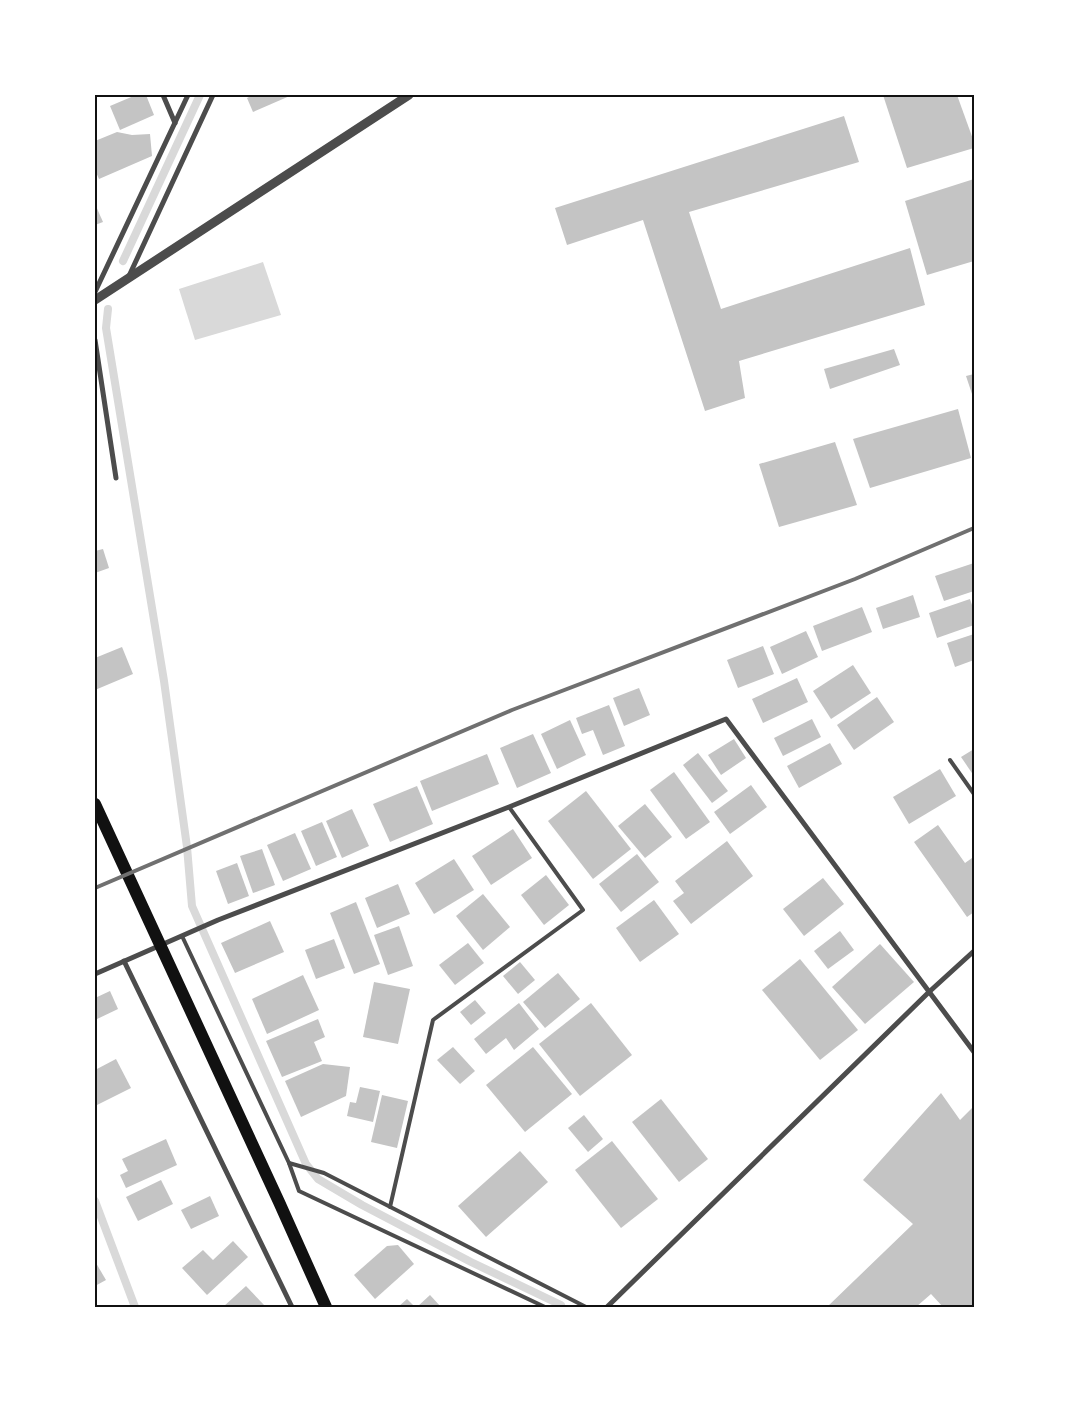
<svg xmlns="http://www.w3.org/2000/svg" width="1069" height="1402" viewBox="0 0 1069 1402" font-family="'IBM Plex Serif',serif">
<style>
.water{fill:#d9d9d9}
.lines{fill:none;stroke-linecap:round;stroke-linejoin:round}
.stream{stroke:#d9d9d9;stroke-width:8}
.building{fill:#c4c4c4}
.service{stroke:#4c4c4c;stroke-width:4}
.minor{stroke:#4c4c4c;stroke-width:5}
.tertiary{stroke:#4c4c4c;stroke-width:9}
.primary{stroke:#111;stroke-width:12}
.rail{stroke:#707070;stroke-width:4}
.neatline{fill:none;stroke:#111;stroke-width:2}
</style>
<rect width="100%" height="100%" fill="#fff"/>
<path class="water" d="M263,262L281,315L195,340L179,289Z"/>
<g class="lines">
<g class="stream">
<path d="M123,261L200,95"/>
<path d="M108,309L106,328L164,681L187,847L192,906L306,1164L318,1179L362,1205L471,1262L561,1305"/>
<path d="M95,1201L135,1307"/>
</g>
</g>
<g class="building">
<path d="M136,95H146L154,115L120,130L110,106Z"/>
<path d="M253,95H292L253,112L247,98Z"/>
<path d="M883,95H957L974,142V148L907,168Z"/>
<path d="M844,116L859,162L689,212L721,309L910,248L925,305L739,361L745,398L705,411L643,220L567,245L555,208Z"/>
<path d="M117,132L132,135L150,134L152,156L99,179L95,170V141Z"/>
<path d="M974,179V261L927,275L905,201Z"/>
<path d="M95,204L103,222L95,225Z"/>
<path d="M894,349L900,365L830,389L824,369Z"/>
<path d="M974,374V400L966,376Z"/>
<path d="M958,409L971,458L870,488L853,439Z"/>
<path d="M835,442L857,505L779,527L759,464Z"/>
<path d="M103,549L109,568L95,573V551Z"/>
<path d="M974,563V591L944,601L935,576Z"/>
<path d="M913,595L920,617L883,629L876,608Z"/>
<path d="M970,599L974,611V625L937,638L929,613Z"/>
<path d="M862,607L872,632L822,651L813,626Z"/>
<path d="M806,631L818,657L782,674L770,647Z"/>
<path d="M974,634V660L955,667L947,643Z"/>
<path d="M763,646L774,674L738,688L727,660Z"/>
<path d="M122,647L133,674L95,690V658Z"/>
<path d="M853,665L871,693L831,719L813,691Z"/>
<path d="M797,678L808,702L763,723L752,699Z"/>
<path d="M639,688L650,715L624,726L613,698Z"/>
<path d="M877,697L894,722L854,750L837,725Z"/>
<path d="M609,705L625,746L603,755L593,730L582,734L576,718Z"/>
<path d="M812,719L821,737L783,756L774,738Z"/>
<path d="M570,720L586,755L557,769L541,734Z"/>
<path d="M533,734L551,773L517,788L500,748Z"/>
<path d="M734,739L746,758L721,775L708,755Z"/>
<path d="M830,743L842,764L799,788L787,766Z"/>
<path d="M974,749V776L961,757Z"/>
<path d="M698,753L728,791L712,803L683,765Z"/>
<path d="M487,754L499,784L432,811L420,781Z"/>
<path d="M940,769L956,796L909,824L893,797Z"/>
<path d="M674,772L710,822L686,839L650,790Z"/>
<path d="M751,785L767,807L730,834L714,812Z"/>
<path d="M417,786L433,824L390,842L373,804Z"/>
<path d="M586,791L631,849L593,879L548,821Z"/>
<path d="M645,804L672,837L645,858L618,826Z"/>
<path d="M352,809L369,846L342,858L326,821Z"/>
<path d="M322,822L337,857L316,866L301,831Z"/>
<path d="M938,825L965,863L972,858L974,861V912L967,917L914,842Z"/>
<path d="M513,829L532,858L491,885L472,856Z"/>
<path d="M295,833L311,869L283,881L267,845Z"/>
<path d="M727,841L753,876L691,924L673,901L684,893L675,881Z"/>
<path d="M262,849L275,885L253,893L240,856Z"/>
<path d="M637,854L659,882L621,912L599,884Z"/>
<path d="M454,859L474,890L434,914L415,883Z"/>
<path d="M237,863L249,896L228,904L216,871Z"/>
<path d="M546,875L569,905L544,925L521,895Z"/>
<path d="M823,878L844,904L804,936L783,909Z"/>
<path d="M398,884L410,914L377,928L365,898Z"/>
<path d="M483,894L510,927L483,950L456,916Z"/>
<path d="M654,900L679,934L640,962L616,928Z"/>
<path d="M356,902L380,964L354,974L330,913Z"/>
<path d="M270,921L284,952L235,973L221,943Z"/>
<path d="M399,926L413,966L388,975L374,935Z"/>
<path d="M840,931L854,950L828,969L814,951Z"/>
<path d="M334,939L345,968L316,979L305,950Z"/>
<path d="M468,943L484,963L455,985L439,965Z"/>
<path d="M880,944L914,982L865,1024L832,987Z"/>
<path d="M800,959L858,1030L820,1060L762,990Z"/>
<path d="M520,962L535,980L518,994L503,976Z"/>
<path d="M558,973L580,999L545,1028L523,1002Z"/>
<path d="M303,975L319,1010L267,1034L252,999Z"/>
<path d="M374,982L410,989L398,1044L363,1037Z"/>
<path d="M110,991L118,1009L95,1020V998Z"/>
<path d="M475,1000L486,1013L471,1025L460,1012Z"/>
<path d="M519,1003L539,1029L514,1050L506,1038L486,1054L474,1039Z"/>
<path d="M591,1003L632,1055L580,1096L539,1044Z"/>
<path d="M318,1019L325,1037L314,1042L322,1061L282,1077L266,1041Z"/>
<path d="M453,1047L475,1071L460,1084L437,1060Z"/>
<path d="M533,1047L572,1094L525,1132L486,1085Z"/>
<path d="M116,1059L131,1088L95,1106V1070Z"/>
<path d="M323,1064L350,1067L346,1096L301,1117L285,1081Z"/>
<path d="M360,1087L380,1091L373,1122L347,1116L350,1102L356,1103Z"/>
<path d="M941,1093L960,1120L974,1106V1307H943L931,1294L916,1307H827L913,1224L863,1180Z"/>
<path d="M382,1095L408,1101L397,1148L371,1142Z"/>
<path d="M661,1099L708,1159L679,1182L632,1122Z"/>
<path d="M584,1115L603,1139L588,1152L568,1128Z"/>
<path d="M166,1139L177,1165L126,1188L120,1175L128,1171L122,1159Z"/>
<path d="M612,1141L658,1199L621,1228L575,1170Z"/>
<path d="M520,1151L548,1182L486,1237L458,1206Z"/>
<path d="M161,1180L173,1204L138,1221L126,1197Z"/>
<path d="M210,1196L219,1216L191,1229L181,1210Z"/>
<path d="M233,1241L248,1257L207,1295L182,1268L203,1250L213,1260Z"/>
<path d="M398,1245L414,1264L375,1299L354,1275L387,1246Z"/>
<path d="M95,1263H96L106,1280L95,1286Z"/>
<path d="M246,1286L265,1306L263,1307H223Z"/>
<path d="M430,1295L441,1307H417Z"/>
<path d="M407,1299L415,1307H398Z"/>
</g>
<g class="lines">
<g class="service">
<path d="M950,760L974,794"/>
<path d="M182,936L289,1163L299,1191L545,1307"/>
<path d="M289,1163L324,1173L586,1307"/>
<path d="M390,1207L433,1020L583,910L509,807"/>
</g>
<g class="minor">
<path d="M163,95L175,123"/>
<path d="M129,276L213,95"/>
<path d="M95,292L188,95"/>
<path d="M95,340L116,478"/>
<path d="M124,961L292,1307"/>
<path d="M95,974L218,920L509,807L726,719L974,1052"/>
<path d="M607,1307L929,992L974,951"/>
</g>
<path class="tertiary" d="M95,300L409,95"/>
<path class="primary" d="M95,804L279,1202L326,1307"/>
<path class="rail" d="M95,888L512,710L855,579L974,528"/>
</g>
<rect width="1069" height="1402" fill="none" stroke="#ffffff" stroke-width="192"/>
<rect x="96" y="96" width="877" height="1210" class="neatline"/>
</svg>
